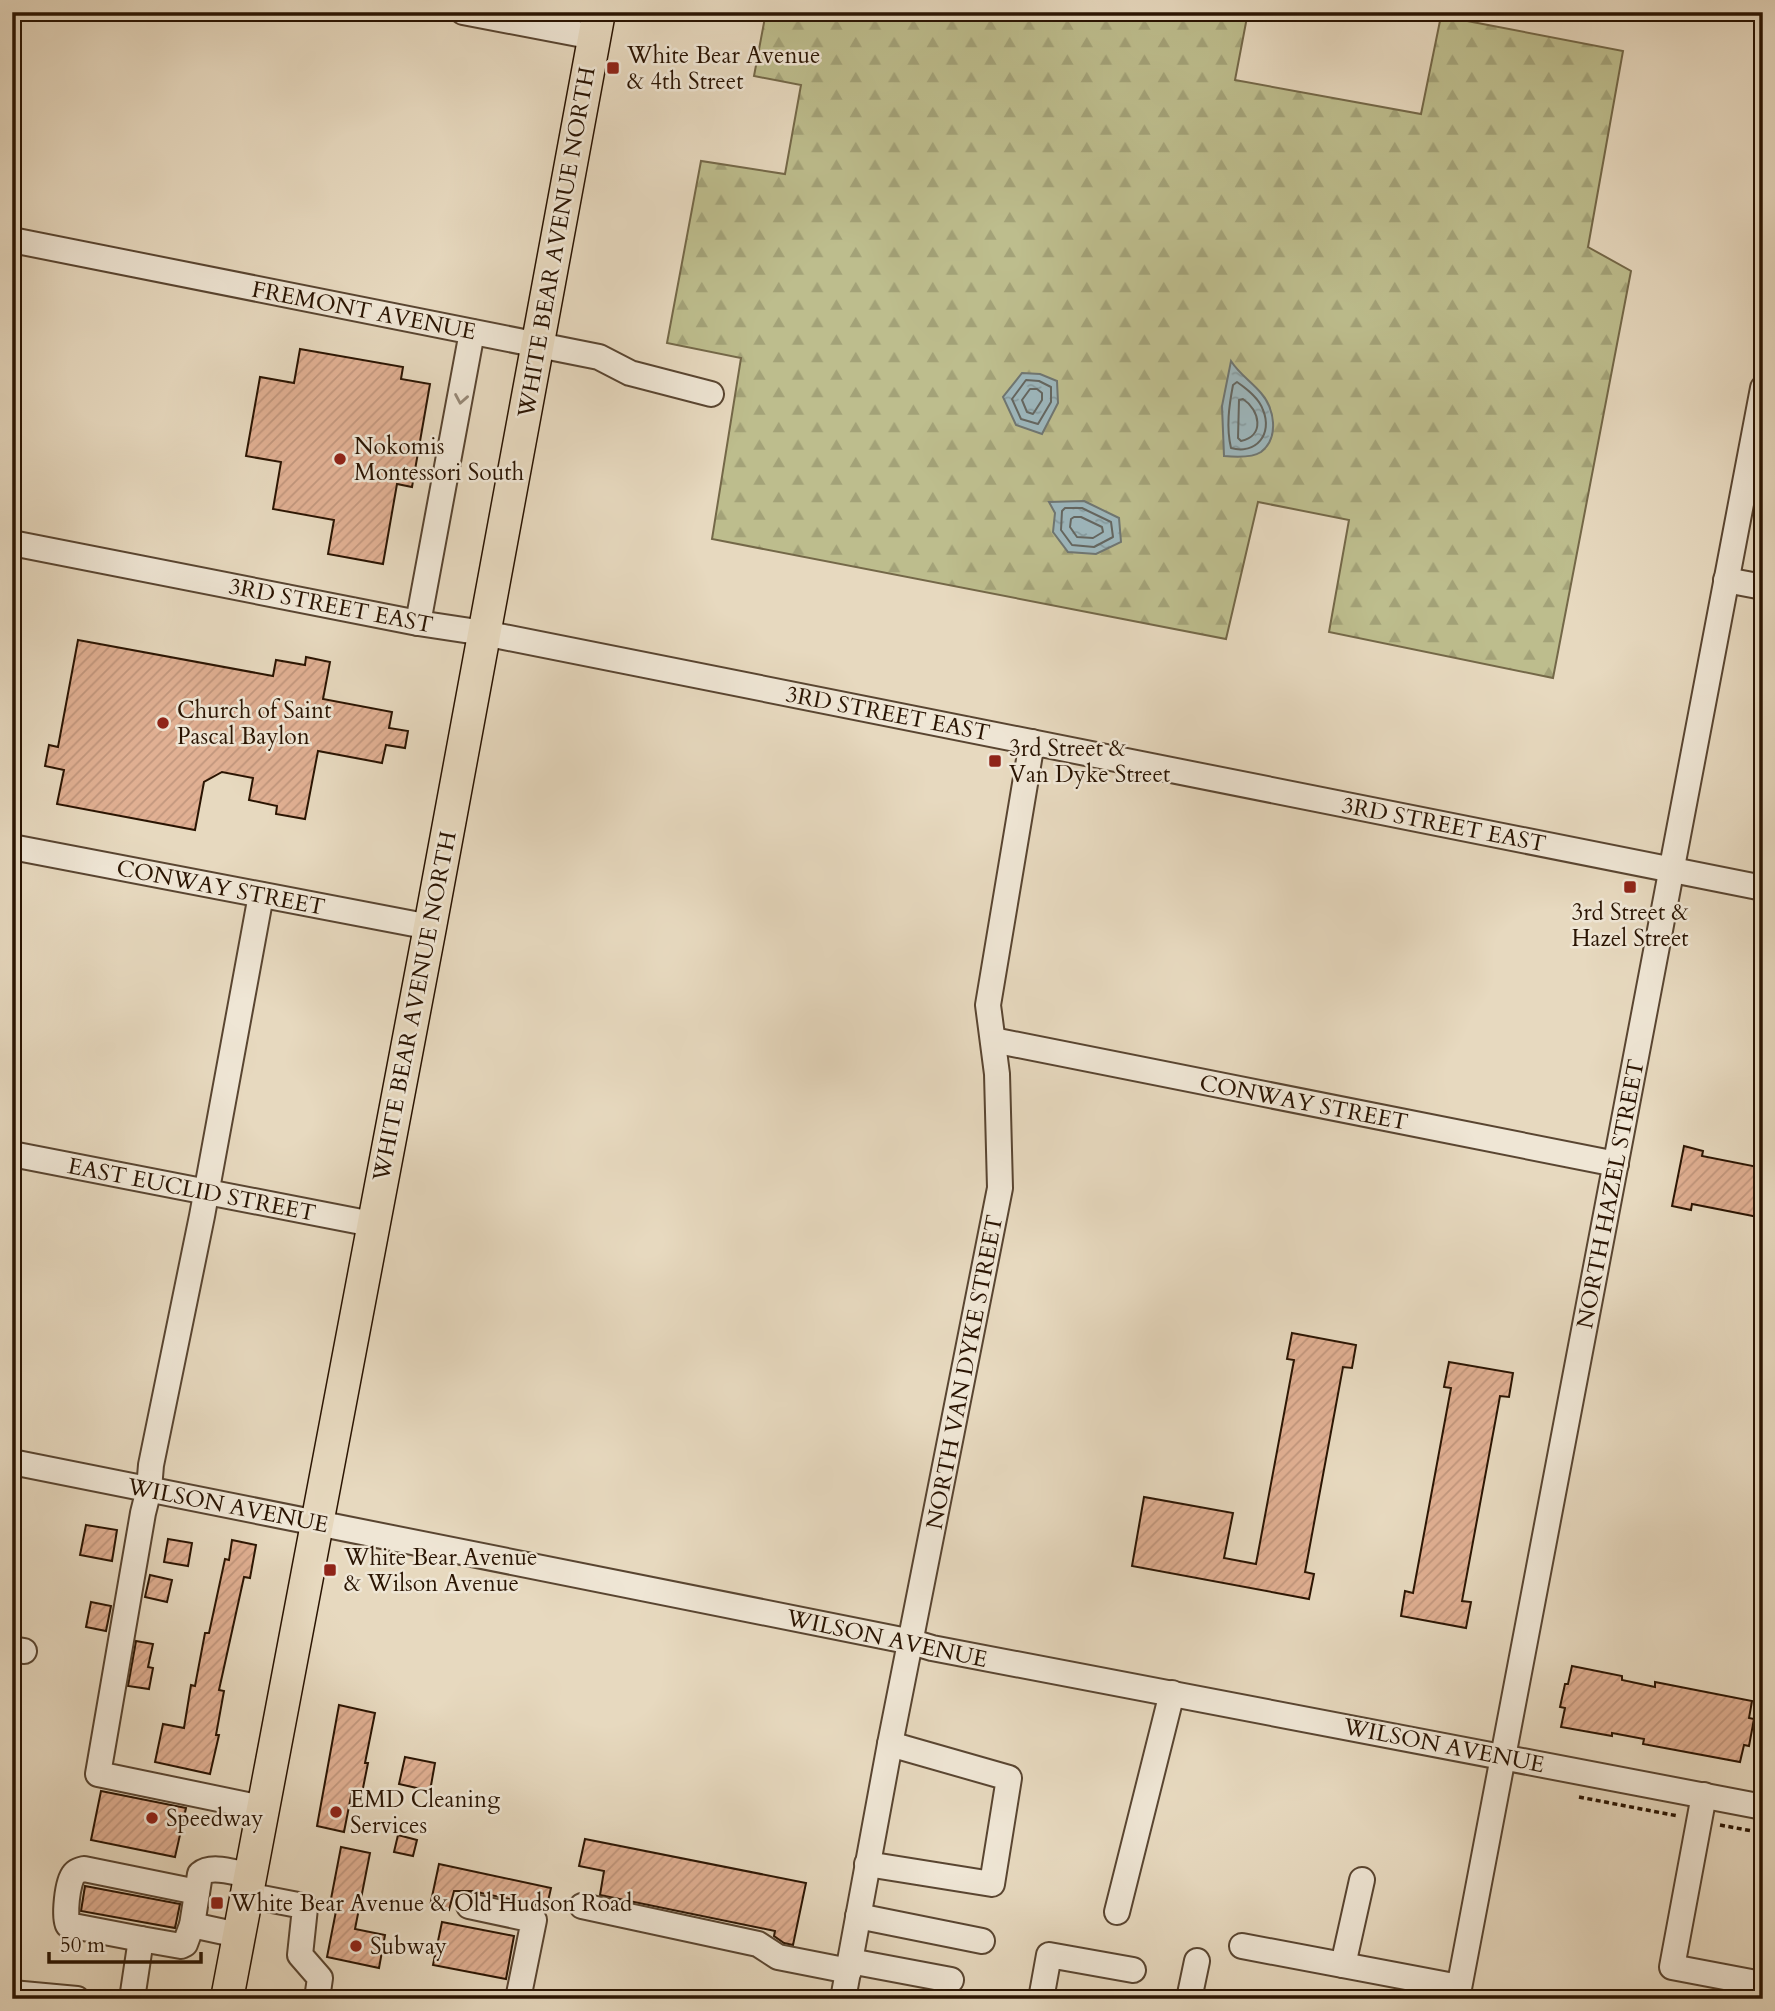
<svg xmlns="http://www.w3.org/2000/svg" width="1775" height="2011" viewBox="0 0 1775 2011" font-family="Cardo,serif">
<style>
.forest{fill:url(#forest-firs);stroke:#746848;stroke-width:2}
.water{fill:url(#water-ripples);stroke:#6f7672;stroke-width:2}
.lines{fill:none;stroke-linecap:round;stroke-linejoin:round}
.shore{stroke:#646660;stroke-width:2}
.building{fill:url(#building-hatch);stroke:#2a1402;stroke-width:2}
.minor-casing{stroke:#594531;stroke-width:28}
.major-casing{stroke:#2a1402;stroke-width:35}
.path{stroke:#2a1402;stroke-width:3.5;stroke-dasharray:5 3.5;stroke-linecap:butt}
.minor{stroke:#efe6d5;stroke-width:24}
.major{stroke:#e7d9bf;stroke-width:32}
.oneway{stroke:#968876}
.poi-dot{fill:#8f2418;stroke:#efe6d5;stroke-width:2.5}
.labels{text-anchor:middle;stroke-width:5;stroke-linejoin:round;paint-order:stroke}
.poi-label{font-size:23px;fill:#2a1402;stroke:#efe6d5;text-anchor:start}
.street-label{font-size:23px;fill:#2a1402;stroke:#efe6d5}
</style>
<defs>
<pattern id="forest-firs" width="22" height="20" patternUnits="userSpaceOnUse" patternTransform="scale(1.75)"><rect width="22" height="20" fill="#bdbd8d"/><path d="M5 1l3.5 6h-7zM16 11l3.5 6h-7z" fill="#a3a278"/></pattern>
<pattern id="water-ripples" width="26" height="14" patternUnits="userSpaceOnUse" patternTransform="scale(1.75)"><rect width="26" height="14" fill="#9db7bd"/><path d="M2 4q2-2 4 0t4 0M15 11q2-2 4 0t4 0" fill="none" stroke="#879ca1"/></pattern>
<pattern id="building-hatch" width="6" height="6" patternUnits="userSpaceOnUse" patternTransform="scale(1.75)"><rect width="6" height="6" fill="#e1b093"/><path d="M-1 1l2-2M0 6l6-6M5 7l2-2" fill="none" stroke="#c1967d"/></pattern>
</defs>
<rect width="100%" height="100%" fill="#e7d9bf"/>
<filter id="stains"><feTurbulence type="fractalNoise" baseFrequency=".00286" numOctaves="4"/><feColorMatrix values="0 0 0 0 .2 0 0 0 0 .09 0 0 0 0 .02 0 0 0 .5 -.17"/></filter>
<radialGradient id="worn" r=".72"><stop offset=".6" stop-color="#630" stop-opacity="0"/><stop offset="1" stop-color="#630" stop-opacity=".3"/></radialGradient>
<path class="forest" d="M766,12H1248L1235,80L1421,114L1441,16L1623,51L1588,247L1631,271L1553,678L1329,632L1349,520L1258,502L1226,639L712,539L741,358L667,343L701,161L785,174L801,85L754,76Z"/>
<g class="water">
<path d="M1231,361C1240,375 1251,381 1261,393C1274,408 1280,437 1261,452C1252,458 1235,457 1224,456L1222,406Z"/>
<path d="M1022,373L1040,374L1057,381L1058,403L1042,434L1016,425L1003,397Z"/>
<path d="M1084,501L1119,518L1121,542L1096,554L1068,552L1053,532L1055,513L1049,502Z"/>
</g>
<g class="lines">
<g class="shore">
<path d="M1026,380L1039,381L1051,387V402L1038,424L1021,419L1012,399Z"/>
<path d="M1237,382C1247,389 1259,398 1263,410C1273,434 1256,455 1231,448C1226,427 1229,406 1233,385Z"/>
<path d="M1030,389H1037L1042,393V400L1033,414L1027,412L1022,400Z"/>
<path d="M1243,399C1260,410 1265,436 1241,441L1238,438L1239,400Z"/>
<path d="M1065,508H1082L1111,522L1113,537L1094,547L1072,545L1061,530L1062,511Z"/>
<path d="M1074,517H1081L1102,527L1103,532L1093,538L1077,537L1070,527L1071,519Z"/>
</g>
</g>
<g class="building">
<path d="M300,349L403,367L401,379L430,384L412,487L397,484L383,564L328,554L334,520L273,509L281,462L246,456L260,377L294,383Z"/>
<path d="M78,640L273,676L276,660L305,665L306,657L330,662L323,699L392,712L389,728L408,731L405,748L386,745L382,763L318,751L305,819L276,814L277,806L249,800L253,778L222,772L204,782L195,830L57,804L64,770L45,766L49,745L58,747Z"/>
<path d="M1684,1146L1703,1151L1702,1156L1763,1168V1218L1692,1204L1691,1210L1672,1206Z"/>
<path d="M1292,1333L1356,1345L1352,1368L1343,1367L1305,1572L1314,1574L1309,1599L1132,1566L1144,1497L1233,1513L1224,1558L1256,1564L1294,1360L1287,1359Z"/>
<path d="M1449,1362L1513,1373L1509,1397L1500,1396L1462,1601L1471,1602L1466,1628L1401,1616L1405,1591L1413,1593L1451,1388L1444,1387Z"/>
<path d="M86,1525L117,1530L112,1561L80,1555Z"/>
<path d="M168,1539L192,1543L188,1566L164,1562Z"/>
<path d="M232,1540L256,1545L250,1578L244,1577L219,1690L224,1691L216,1735H219L210,1774L155,1762L163,1724L184,1728L191,1685L195,1686L205,1633H209L225,1559L229,1560Z"/>
<path d="M150,1575L172,1580L167,1602L145,1597Z"/>
<path d="M91,1602L111,1606L106,1631L86,1627Z"/>
<path d="M136,1641L153,1644L148,1667L153,1668L149,1689L128,1686Z"/>
<path d="M1572,1666L1622,1676V1680L1655,1687V1682L1752,1701L1749,1718L1754,1719L1749,1746L1744,1745L1740,1762L1643,1744L1644,1739L1612,1733V1736L1561,1727L1565,1708L1560,1707L1565,1684H1568Z"/>
<path d="M339,1705L375,1713L365,1763H368L362,1793L352,1791L344,1832L317,1826Z"/>
<path d="M405,1757L435,1763L430,1791L399,1784Z"/>
<path d="M101,1791L186,1808L175,1857L91,1840Z"/>
<path d="M398,1835L417,1840L413,1856L394,1852Z"/>
<path d="M585,1839L806,1883L793,1945L784,1943L774,1936L775,1931L600,1895L604,1871L579,1866Z"/>
<path d="M341,1847L370,1853L355,1929L385,1935L379,1968L327,1957L337,1906L330,1904Z"/>
<path d="M439,1864L551,1888L546,1910L537,1905L472,1891H454L449,1910L430,1906Z"/>
<path d="M85,1886L180,1904L175,1928L81,1911Z"/>
<path d="M442,1922L514,1936L506,1979L433,1965Z"/>
</g>
<g class="lines">
<g class="minor-casing">
<g id="minor">
<path d="M463,12L594,37"/>
<path d="M12,240L599,357L630,373L711,394"/>
<path d="M12,543L418,623L484,633L1763,888"/>
<path d="M1726,580L1763,587"/>
<path d="M418,623L472,332"/>
<path d="M12,847L430,927"/>
<path d="M261,895L202,1216L151,1465L149,1489L143,1513L98,1774L262,1808"/>
<path d="M993,1040L1616,1164"/>
<path d="M12,1154L372,1224"/>
<path d="M12,1462L912,1642L932,1648L1763,1807"/>
<path d="M12,1649L24,1651"/>
<path d="M1704,1795L1672,1967L1751,1982"/>
<path d="M867,1864L992,1884L1009,1778L890,1744"/>
<path d="M246,1895L298,1905L305,1908L300,1955L320,1978L317,1999"/>
<path d="M469,1906L534,1920L518,1999"/>
<path d="M582,1906L758,1944L778,1957L849,1971"/>
<path d="M1117,1912L1172,1693"/>
<path d="M858,1916L982,1941"/>
<path d="M192,1925L238,1935"/>
<path d="M141,1939L68,1925C64,1917 67,1882 74,1874C76,1871 80,1870 84,1869L197,1892"/>
<path d="M1242,1946L1459,1987"/>
<path d="M850,1961L951,1980"/>
<path d="M1343,1965L1362,1880"/>
<path d="M12,1993L77,1999"/>
<path d="M132,1999L141,1939L181,1946L185,1944L192,1925L200,1874C212,1864 235,1873 249,1875"/>
<path d="M843,1999L890,1744L1000,1188L997,1074L988,1005L1032,742"/>
<path d="M1041,1999L1049,1955L1133,1970"/>
<path d="M1189,1999L1197,1961"/>
<path d="M1457,1999L1763,388"/>
</g>
</g>
<g class="major-casing">
<path id="major" d="M227,1999L430,927L599,12"/>
</g>
<g class="path">
<path d="M1579,1797L1678,1816"/>
<path d="M1720,1825L1763,1833"/>
</g>
<use href="#minor" class="minor"/>
<use href="#major" class="major"/>
</g>
<defs><path id="oneway-chevron" d="M-2-3.5L2.5 0L-2 3.5" fill="none" stroke-width="1.6" stroke-linecap="round" stroke-linejoin="round" transform="scale(1.75)"/></defs>
<use class="oneway" href="#oneway-chevron" transform="translate(461 399) rotate(100)"/>
<g class="poi-dot">
<rect x="606" y="61" width="14" height="14" rx="3.5"/>
<circle cx="340" cy="459" r="7"/>
<circle cx="163" cy="723" r="7"/>
<rect x="988" y="754" width="14" height="14" rx="3.5"/>
<rect x="1623" y="880" width="14" height="14" rx="3.5"/>
<rect x="323" y="1563" width="14" height="14" rx="3.5"/>
<circle cx="336" cy="1812" r="7"/>
<circle cx="152" cy="1818" r="7"/>
<rect x="210" y="1896" width="14" height="14" rx="3.5"/>
<circle cx="356" cy="1946" r="7"/>
</g>
<g class="labels">
<g class="poi-label">
<text x="627" y="63">White Bear Avenue<tspan x="627" dy="26">&amp; 4th Street</tspan></text>
<text x="354" y="454">Nokomis<tspan x="354" dy="26">Montessori South</tspan></text>
<text x="177" y="718">Church of Saint<tspan x="177" dy="26">Pascal Baylon</tspan></text>
<text x="1009" y="756">3rd Street &amp;<tspan x="1009" dy="26">Van Dyke Street</tspan></text>
<text x="1630" y="920" text-anchor="middle">3rd Street &amp;<tspan x="1630" dy="26">Hazel Street</tspan></text>
<text x="344" y="1565">White Bear Avenue<tspan x="344" dy="26">&amp; Wilson Avenue</tspan></text>
<text x="350" y="1807">EMD Cleaning<tspan x="350" dy="26">Services</tspan></text>
<text x="166" y="1826">Speedway</text>
<text x="231" y="1911">White Bear Avenue &amp; Old Hudson Road</text>
<text x="370" y="1954">Subway</text>
</g>
<g class="street-label">
<text transform="translate(556 242) rotate(-80)" y="8">WHITE BEAR AVENUE NORTH</text>
<text transform="translate(364 310) rotate(11)" y="8">FREMONT AVENUE</text>
<text transform="translate(331 605) rotate(11)" y="8">3RD STREET EAST</text>
<text transform="translate(888 713) rotate(11)" y="8">3RD STREET EAST</text>
<text transform="translate(1444 824) rotate(11)" y="8">3RD STREET EAST</text>
<text transform="translate(221 887) rotate(11)" y="8">CONWAY STREET</text>
<text transform="translate(414 1006) rotate(-79)" y="8">WHITE BEAR AVENUE NORTH</text>
<text transform="translate(1304 1102) rotate(11)" y="8">CONWAY STREET</text>
<text transform="translate(192 1189) rotate(11)" y="8">EAST EUCLID STREET</text>
<text transform="translate(1610 1194) rotate(-79)" y="8">NORTH HAZEL STREET</text>
<text transform="translate(964 1372) rotate(-79)" y="8">NORTH VAN DYKE STREET</text>
<text transform="translate(228 1505) rotate(11)" y="8">WILSON AVENUE</text>
<text transform="translate(887 1638) rotate(12)" y="8">WILSON AVENUE</text>
<text transform="translate(1444 1745) rotate(11)" y="8">WILSON AVENUE</text>
</g>
</g>
<rect width="1775" height="2011" fill="none" stroke="#e7d9bf" stroke-width="42"/>
<rect x="14" y="14" width="1747" height="1983" fill="none" stroke="#2a1402" stroke-width="3.5"/>
<rect x="21" y="21" width="1733" height="1969" fill="none" stroke="#2a1402" stroke-width="2"/>
<path d="M49 1952v10h152v-10" fill="none" stroke="#2a1402" stroke-width="3.5"/>
<text x="60" y="1952" font-size="21" fill="#2a1402" stroke="#efe6d5" stroke-width="5" paint-order="stroke">50 m</text>
<rect width="100%" height="100%" filter="url(#stains)"/>
<rect width="100%" height="100%" fill="url(#worn)"/>
</svg>
